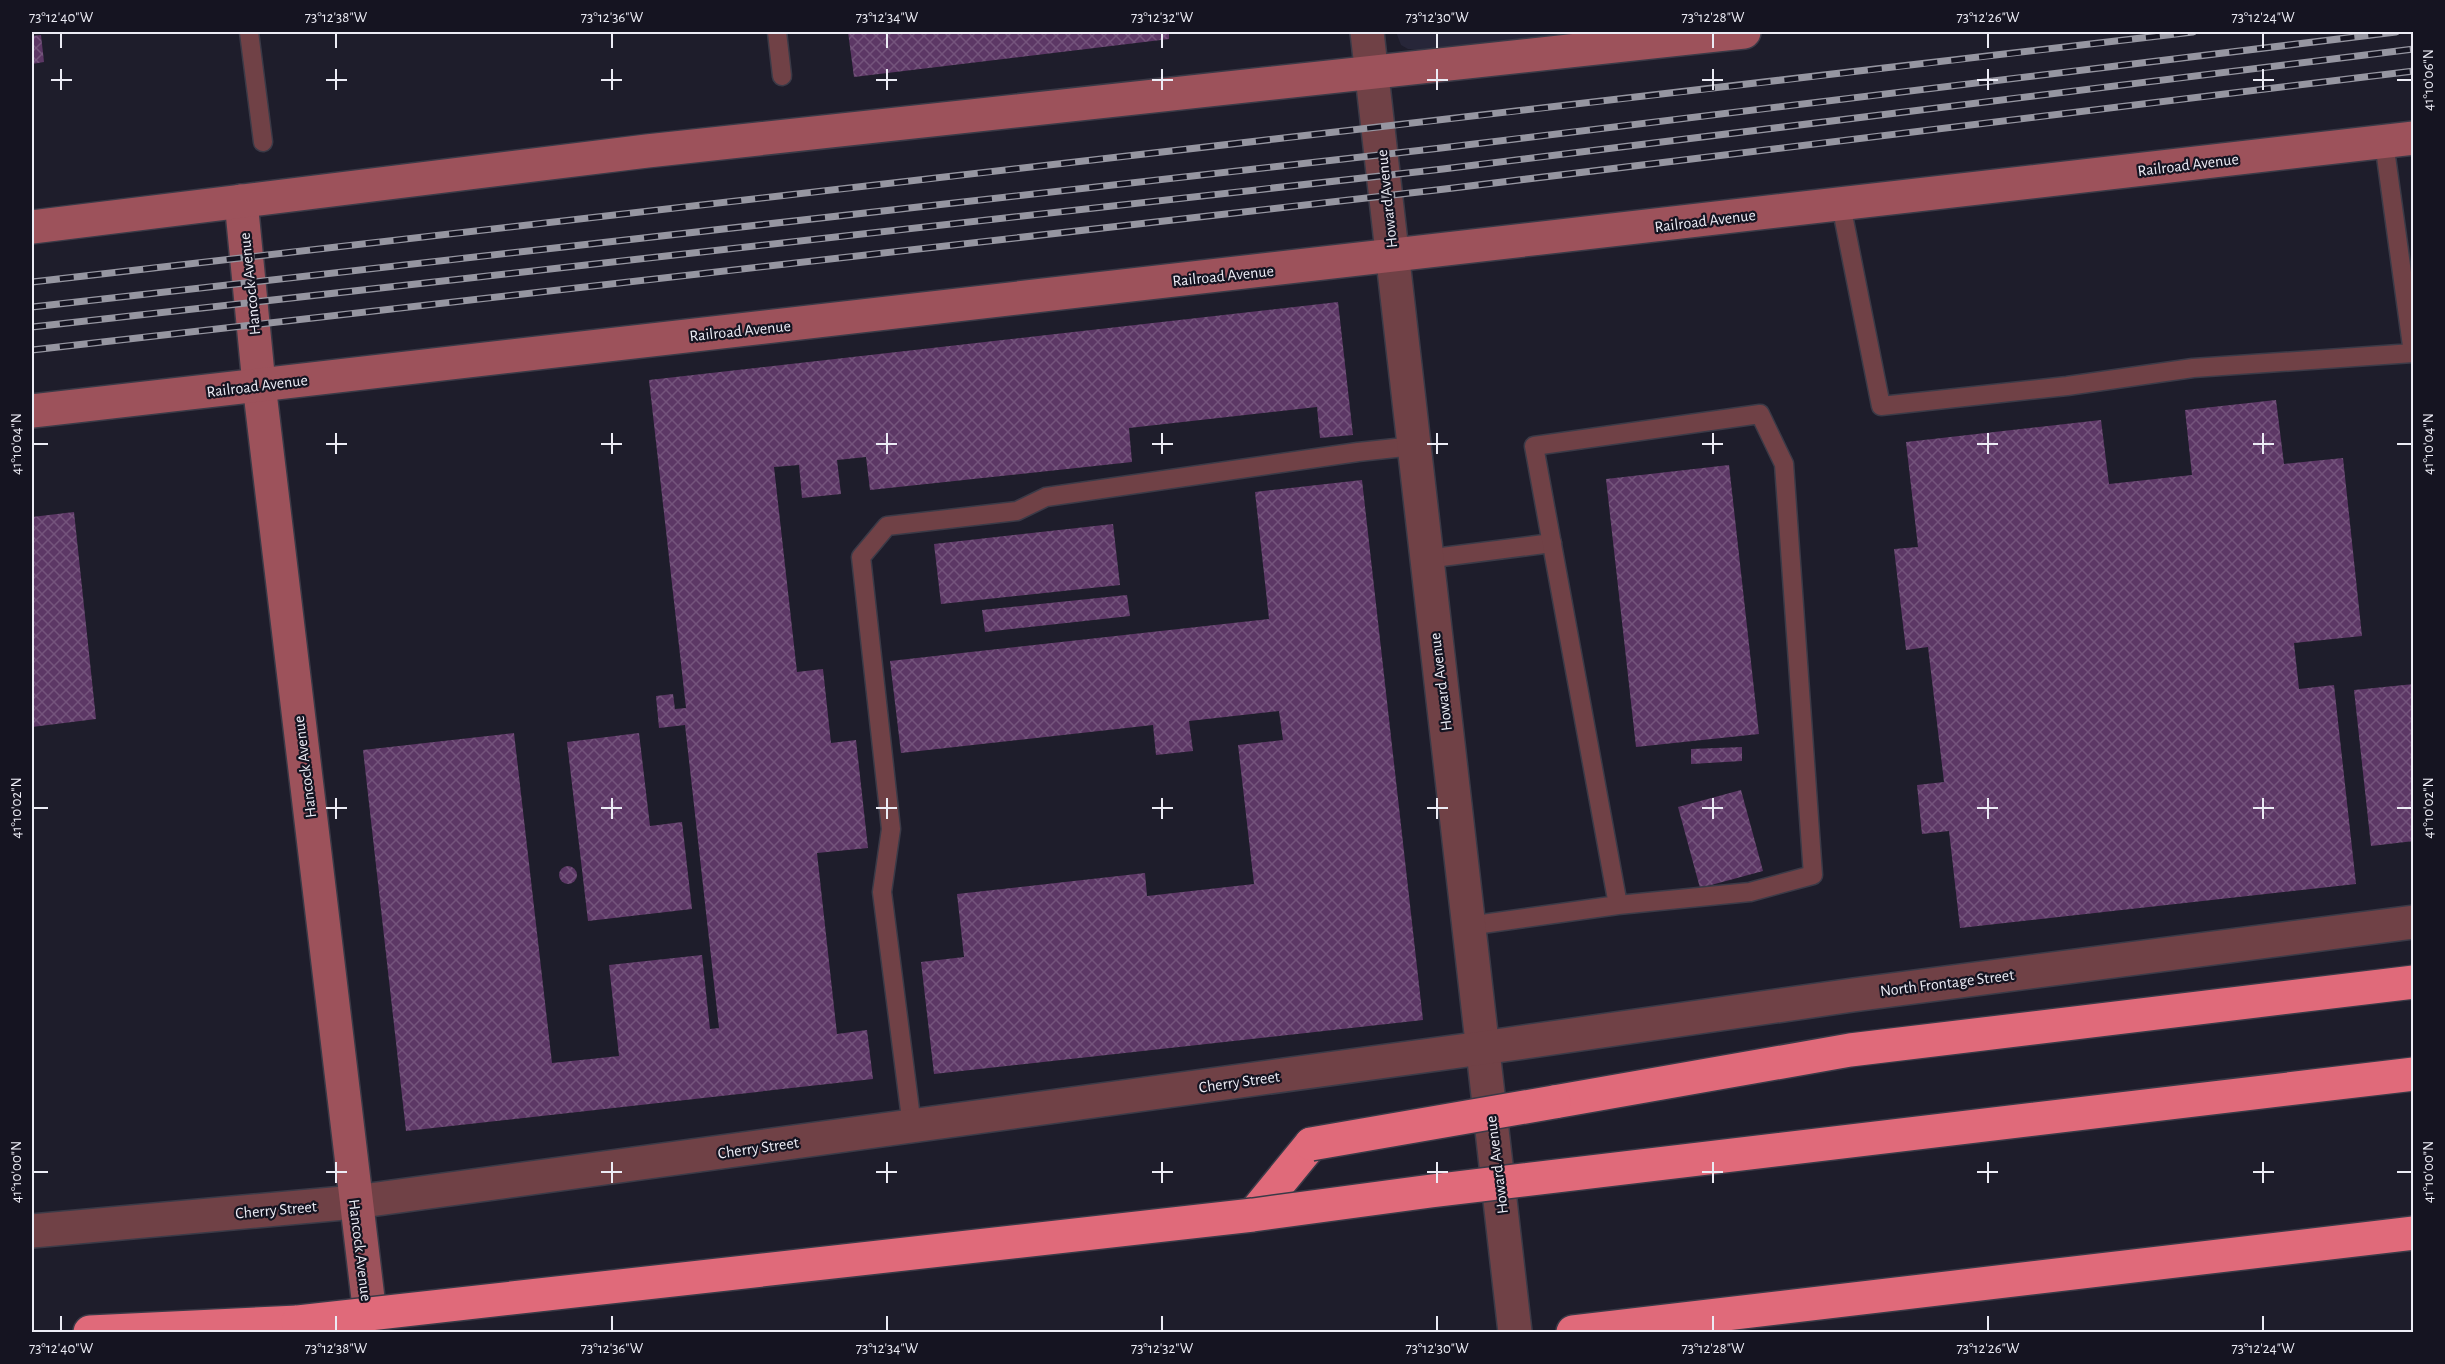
<svg xmlns="http://www.w3.org/2000/svg" width="2445" height="1364" viewBox="0 0 2445 1364" font-family="'Alegreya Sans',sans-serif">
<style>
.built{fill:#272639}
.building{fill:url(#building-cross-hatch)}
.lines{fill:none;stroke-linecap:round;stroke-linejoin:round}
.lane-casing{stroke:#3b3a47;stroke-width:21}
.street-casing{stroke:#3b3a47;stroke-width:36}
.secondary-casing{stroke:#3b3a47;stroke-width:36}
.highway-casing{stroke:#3b3a47;stroke-width:36}
.lane{stroke:#704146;stroke-width:18}
.street{stroke:#704146;stroke-width:33}
.secondary{stroke:#9d525b;stroke-width:33}
.highway{stroke:#e06a7a;stroke-width:33}
.rail-casing{stroke:#9696a1;stroke-width:7}
.rail{stroke:#151421;stroke-width:4.5;stroke-dasharray:14;stroke-linecap:butt}
.highway-bridge-casing{stroke:#3b3a47;stroke-width:36;stroke-linecap:butt}
.highway-bridge{stroke:#e06a7a;stroke-width:33}
.ticks{fill:none;stroke:#ececf5;stroke-width:2}
.labels{text-anchor:middle;stroke-width:4.5;stroke-linejoin:round;paint-order:stroke}
.street-label{font-size:16px;fill:#ececf5;stroke:#151421}
.neatline{fill:none;stroke:#ececf5;stroke-width:2}
.ticks-label{font-size:15px;text-anchor:middle;fill:#ececf5}
</style>
<defs>
<pattern id="building-cross-hatch" width="8" height="8" patternUnits="userSpaceOnUse" patternTransform="scale(1.5)"><rect width="8" height="8" fill="#5c3765"/><path d="M0 0l8 8M0 8l8-8" fill="none" stroke="#74547c"/></pattern>
</defs>
<rect width="100%" height="100%" fill="#1e1d2b"/>
<path class="built" d="M1396,32H1580L1420,50L1408,49L1401,45Z"/>
<g class="building">
<path d="M848,32H1169V39L854,77Z"/>
<path d="M41,35L44,62L32,64V36Z"/>
<path d="M1338,302L1353,435L1320,438L1317,407L1129,428L1132,462L870,490L866,457L837,460L841,494L802,498L799,465L774,467L797,672L823,669L831,743L856,740L868,848L817,853L837,1034L867,1030L873,1079L406,1131L363,750L514,733L552,1063L619,1056L609,965L702,955L710,1029L719,1028L685,725L659,728L656,696L673,694L675,709L686,708L649,380Z"/>
<path d="M2276,400L2284,464L2343,458L2362,636L2294,643L2299,689L2334,685L2356,884L1960,928L1949,831L1922,834L1917,785L1944,782L1928,647L1906,650L1894,549L1918,547L1906,442L2101,420L2109,484L2192,475L2185,410Z"/>
<path d="M1729,465L1759,734L1636,747L1606,479Z"/>
<path d="M1362,480L1423,1020L934,1074L921,962L964,957L957,894L1145,873L1147,896L1254,884L1238,745L1283,740L1279,711L1189,721L1193,751L1156,755L1153,725L901,753L890,661L1269,619L1255,492Z"/>
<path d="M74,512L96,719L32,727V517Z"/>
<path d="M1113,524L1120,585L941,604L934,544Z"/>
<path d="M1127,595L1130,616L985,632L982,610Z"/>
<path d="M2414,684V841L2371,846L2354,690Z"/>
<path d="M639,733L650,826L682,822L692,909L588,921L567,742Z"/>
<path d="M1742,747V761L1691,764V749Z"/>
<path d="M1741,790L1763,871L1700,888L1678,807Z"/>
<circle cx="568" cy="875" r="9"/>
</g>
<g class="lines">
<g class="lane-casing">
<g id="lane">
<path d="M249,32L263,142"/>
<path d="M777,32L782,76"/>
<path d="M1841,205L1881,406L2067,386L2193,368L2413,353L2384,142"/>
<path d="M1426,559L1552,543"/>
<path d="M1468,926L1618,905L1750,892L1813,875L1784,464L1760,414L1534,446L1618,905"/>
<path d="M912,1126L882,892L891,829L861,557L887,526L1017,511L1046,497L1358,452L1414,446"/>
</g>
</g>
<g class="street-casing">
<g id="street">
<path d="M1367,32L1515,1332"/>
<path d="M32,1231L355,1202L1482,1048L1853,995L2414,922"/>
</g>
</g>
<g class="secondary-casing">
<g id="secondary">
<path d="M241,201L259,384L372,1332"/>
<path d="M32,227L647,151L1744,32"/>
<path d="M32,411L2414,138"/>
</g>
</g>
<g class="highway-casing">
<g id="highway">
<path d="M1554,1102L1850,1050L2414,982"/>
<path d="M1253,1215L1311,1144"/>
<path d="M90,1332L298,1322"/>
<path d="M1573,1332L2414,1233"/>
</g>
</g>
<use href="#lane" class="lane"/>
<use href="#street" class="street"/>
<use href="#secondary" class="secondary"/>
<use href="#highway" class="highway"/>
<g class="rail-casing">
<g id="rail">
<path d="M32,282C752,199 1473,117 2193,32"/>
<path d="M32,307L1441,148L2396,32"/>
<path d="M32,327L1443,169L2414,49"/>
<path d="M32,350L1445,189L2414,71"/>
</g>
</g>
<use href="#rail" class="rail"/>
<g class="highway-bridge-casing">
<g id="highway-bridge">
<path d="M1311,1144L1554,1102"/>
<path d="M298,1322L1253,1215L1431,1191L2414,1074"/>
</g>
</g>
<use href="#highway-bridge" class="highway-bridge"/>
</g>
<path class="ticks" d="M61,33V48M336,33V48M612,33V48M887,33V48M1162,33V48M1437,33V48M1713,33V48M1988,33V48M2263,33V48M61,69V90M336,69V90M612,69V90M887,69V90M1162,69V90M1437,69V90M1713,69V90M1988,69V90M2263,69V90M51,80H72M326,80H347M601,80H622M876,80H897M1152,80H1173M1427,80H1448M1702,80H1723M1977,80H1998M2253,80H2274M2397,80H2412M336,433V454M612,433V454M887,433V454M1162,433V454M1437,433V454M1713,433V454M1988,433V454M2263,433V454M33,444H48M326,444H347M601,444H622M876,444H897M1152,444H1173M1427,444H1448M1702,444H1723M1977,444H1998M2253,444H2274M2397,444H2412M336,798V819M612,798V819M887,798V819M1162,798V819M1437,798V819M1713,798V819M1988,798V819M2263,798V819M33,808H48M326,808H347M601,808H622M876,808H897M1152,808H1173M1427,808H1448M1702,808H1723M1977,808H1998M2253,808H2274M2397,808H2412M336,1162V1183M612,1162V1183M887,1162V1183M1162,1162V1183M1437,1162V1183M1713,1162V1183M1988,1162V1183M2263,1162V1183M33,1172H48M326,1172H347M601,1172H622M876,1172H897M1152,1172H1173M1427,1172H1448M1702,1172H1723M1977,1172H1998M2253,1172H2274M2397,1172H2412M61,1316V1331M336,1316V1331M612,1316V1331M887,1316V1331M1162,1316V1331M1437,1316V1331M1713,1316V1331M1988,1316V1331M2263,1316V1331"/>
<g class="labels">
<g class="street-label">
<text transform="translate(2188 164) rotate(-7)" y="6">Railroad Avenue</text>
<text transform="translate(1386 199) rotate(-96)" y="6">Howard Avenue</text>
<text transform="translate(1705 220) rotate(-7)" y="6">Railroad Avenue</text>
<text transform="translate(1223 275) rotate(-6)" y="6">Railroad Avenue</text>
<text transform="translate(249 284) rotate(-96)" y="6">Hancock Avenue</text>
<text transform="translate(740 330) rotate(-6)" y="6">Railroad Avenue</text>
<text transform="translate(257 385) rotate(-7)" y="6">Railroad Avenue</text>
<text transform="translate(1440 682) rotate(-97)" y="6">Howard Avenue</text>
<text transform="translate(304 767) rotate(-97)" y="6">Hancock Avenue</text>
<text transform="translate(1947 982) rotate(-7)" y="6">North Frontage Street</text>
<text transform="translate(1239 1081) rotate(-8)" y="6">Cherry Street</text>
<text transform="translate(758 1147) rotate(-8)" y="6">Cherry Street</text>
<text transform="translate(1496 1165) rotate(-97)" y="6">Howard Avenue</text>
<text transform="translate(276 1209) rotate(-5)" y="6">Cherry Street</text>
<text transform="translate(361 1250) rotate(83)" y="6">Hancock Avenue</text>
</g>
</g>
<rect width="2445" height="1364" fill="none" stroke="#151421" stroke-width="66"/>
<rect x="33" y="33" width="2379" height="1298" class="neatline"/>
<g class="ticks-label">
<text x="61" y="22">73°12'40"W</text>
<text x="336" y="22">73°12'38"W</text>
<text x="612" y="22">73°12'36"W</text>
<text x="887" y="22">73°12'34"W</text>
<text x="1162" y="22">73°12'32"W</text>
<text x="1437" y="22">73°12'30"W</text>
<text x="1713" y="22">73°12'28"W</text>
<text x="1988" y="22">73°12'26"W</text>
<text x="2263" y="22">73°12'24"W</text>
<text transform="translate(2428 80) rotate(-90)" y="5">41°10'06"N</text>
<text transform="translate(16 444) rotate(-90)" y="5">41°10'04"N</text>
<text transform="translate(2428 444) rotate(-90)" y="5">41°10'04"N</text>
<text transform="translate(16 808) rotate(-90)" y="5">41°10'02"N</text>
<text transform="translate(2428 808) rotate(-90)" y="5">41°10'02"N</text>
<text transform="translate(16 1172) rotate(-90)" y="5">41°10'00"N</text>
<text transform="translate(2428 1172) rotate(-90)" y="5">41°10'00"N</text>
<text x="61" y="1353">73°12'40"W</text>
<text x="336" y="1353">73°12'38"W</text>
<text x="612" y="1353">73°12'36"W</text>
<text x="887" y="1353">73°12'34"W</text>
<text x="1162" y="1353">73°12'32"W</text>
<text x="1437" y="1353">73°12'30"W</text>
<text x="1713" y="1353">73°12'28"W</text>
<text x="1988" y="1353">73°12'26"W</text>
<text x="2263" y="1353">73°12'24"W</text>
</g>
</svg>
